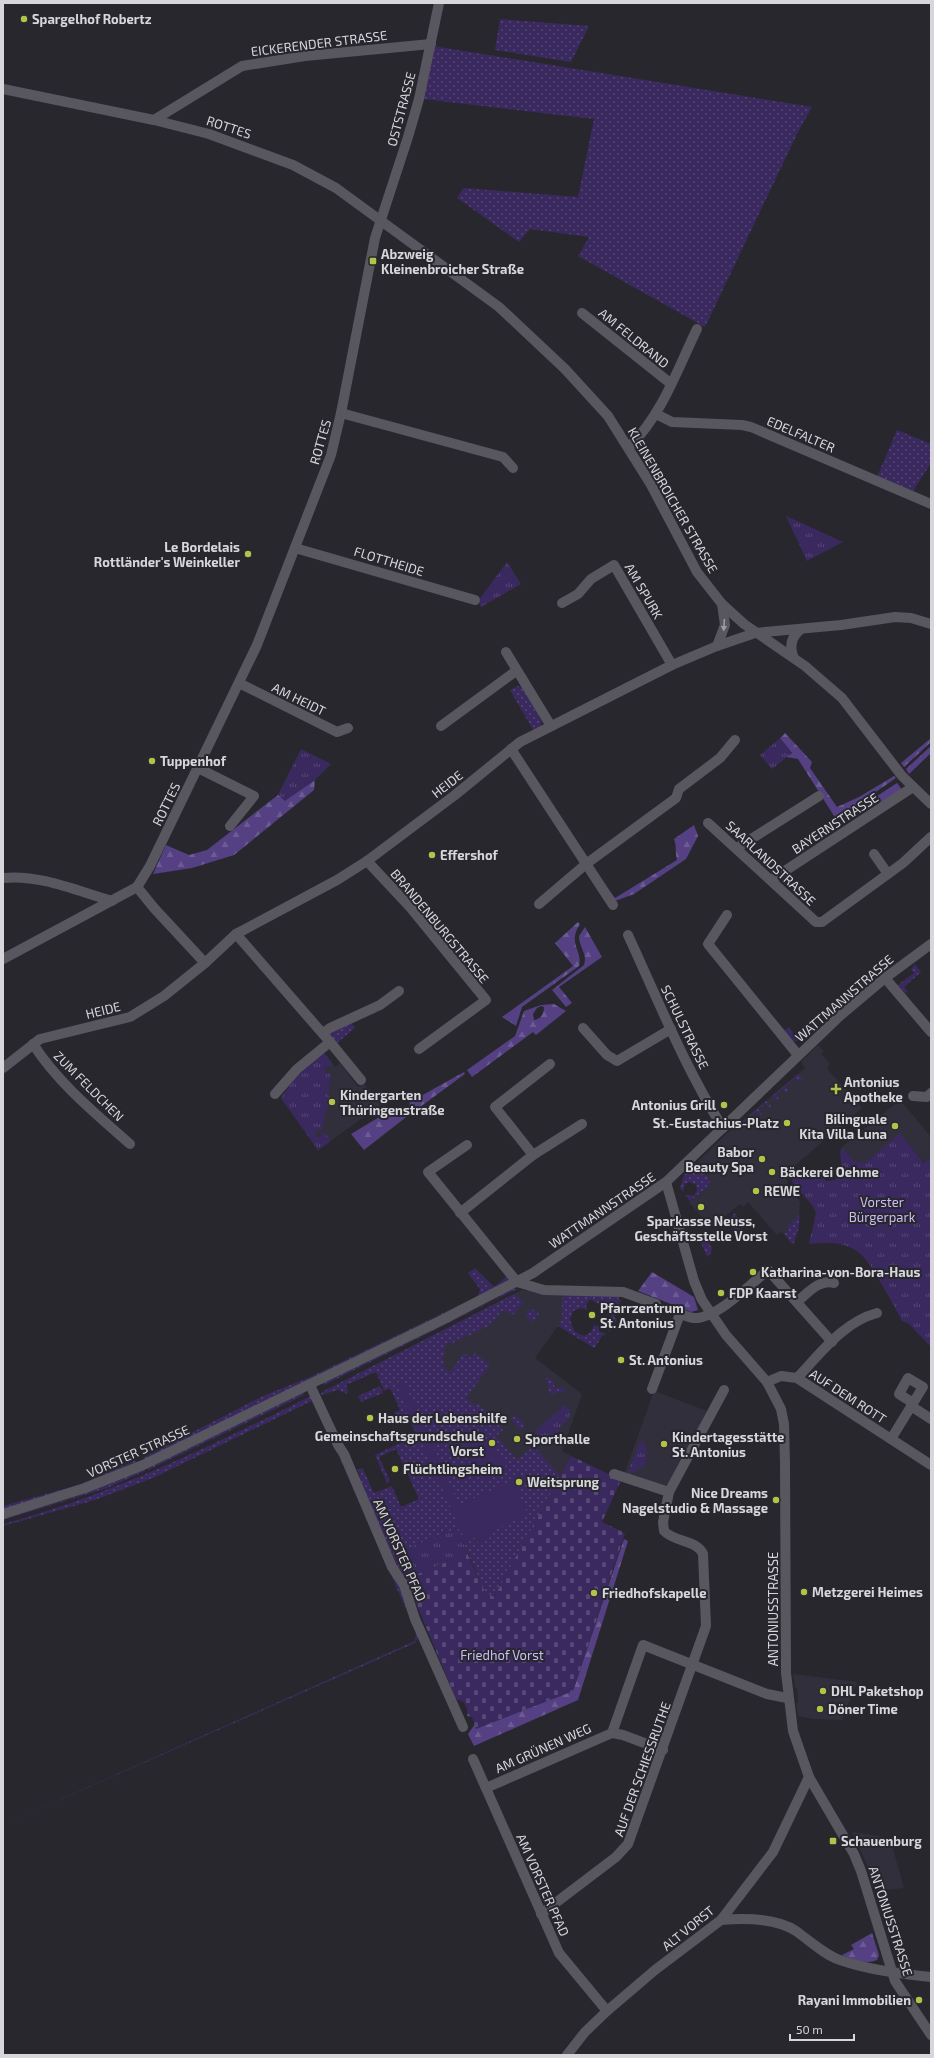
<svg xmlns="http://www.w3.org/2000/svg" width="934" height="2058" viewBox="0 0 934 2058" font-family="'Exo 2',sans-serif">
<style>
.built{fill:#322f3d}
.grass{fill:url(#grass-dots);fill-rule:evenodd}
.forest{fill:url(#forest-firs);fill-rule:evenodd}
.cemetery{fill:url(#cemetery-stones)}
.park{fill:url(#park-tufts)}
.garden{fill:#3a295f}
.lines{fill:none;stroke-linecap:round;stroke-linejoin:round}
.minor{stroke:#58565f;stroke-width:10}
.oneway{fill:#9e9ca3}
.poi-dot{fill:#b4c24a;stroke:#28272e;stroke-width:1.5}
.labels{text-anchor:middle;stroke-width:4;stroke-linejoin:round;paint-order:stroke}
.poi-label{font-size:13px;font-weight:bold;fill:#d7d6db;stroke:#28272e;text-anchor:start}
.street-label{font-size:13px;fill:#d7d6db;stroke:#28272e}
.park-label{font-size:13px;fill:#ccbdf8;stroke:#28272e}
</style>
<defs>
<pattern id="grass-dots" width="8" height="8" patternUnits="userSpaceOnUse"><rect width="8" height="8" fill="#3a295f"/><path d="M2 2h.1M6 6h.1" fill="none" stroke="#564775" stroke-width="1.8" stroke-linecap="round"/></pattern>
<pattern id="forest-firs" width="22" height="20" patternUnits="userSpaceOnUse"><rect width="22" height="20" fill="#544082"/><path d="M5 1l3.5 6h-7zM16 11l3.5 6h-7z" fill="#6c5b93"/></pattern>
<pattern id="cemetery-stones" width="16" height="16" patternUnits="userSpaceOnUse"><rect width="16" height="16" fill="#3a295f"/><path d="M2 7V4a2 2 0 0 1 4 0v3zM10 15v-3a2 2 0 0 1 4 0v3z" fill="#564775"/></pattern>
<pattern id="park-tufts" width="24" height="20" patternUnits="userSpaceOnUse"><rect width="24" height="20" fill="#3a295f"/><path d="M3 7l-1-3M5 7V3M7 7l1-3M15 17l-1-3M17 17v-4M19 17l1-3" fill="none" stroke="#564775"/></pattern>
</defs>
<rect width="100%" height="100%" fill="#28272e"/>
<g class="built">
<path d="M818,1045L824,1051L821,1054L830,1064L827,1067L829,1071L862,1108L842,1125L845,1130L844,1133L838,1128L783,1176L788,1182L786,1184L800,1202L799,1216L788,1230L783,1234L781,1232L777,1235L748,1202L743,1207L740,1204L711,1228L689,1202L709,1186L710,1180L696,1164L724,1136L805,1068L801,1062Z"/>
<path d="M324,1053L335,1067L340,1063L358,1087L363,1083L382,1104L318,1150L281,1098Z"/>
<path d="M900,1100L931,1137V1158L925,1163L900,1134L865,1163L854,1161L842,1147Z"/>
<path d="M522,1290L566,1294L562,1298V1320L535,1358L582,1394L562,1451L571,1456L494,1597L467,1553L384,1362Z"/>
<path d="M654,1391L707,1411L668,1485L663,1486L624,1475Z"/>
<path d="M793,1674L857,1682L842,1720L814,1719L798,1716L796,1704L798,1702L797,1688L795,1687Z"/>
<path d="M852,1832L890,1838L904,1888L879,1891Z"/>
</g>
<g class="grass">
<path d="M500,19L589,26L571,62L495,50Z"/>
<path d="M433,46L812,107L798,132L705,327L578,256L589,237L530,229L519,242L457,198L464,188L578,197L594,119L423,99Z"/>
<path d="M897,430L931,444V463L913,491L877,477Z"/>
<path d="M518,686L523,688L542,722L540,727L533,730L510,690Z"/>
<path d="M915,964L921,972L904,987L908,992L905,993L898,985L914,973L911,969Z"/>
<path d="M350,1022L355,1028L337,1043L330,1034Z"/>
<path d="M798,1074L803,1080L799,1081L795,1078L785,1087L789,1091L787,1093L782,1089L776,1095L779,1099L777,1101L772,1096Z"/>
<path d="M766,1101L771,1106L769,1108L765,1103L758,1109L762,1114L760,1116L756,1111L745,1121L748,1126L746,1128L741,1122Z"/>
<path d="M696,1164L710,1180L709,1186L690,1201L685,1195H694L697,1190L696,1185L690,1182L685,1184L683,1192L680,1188L684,1175Z"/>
<path d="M735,1213L743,1225L737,1232L732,1228L735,1225L730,1218Z"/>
<path d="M800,1214L798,1231L793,1245L784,1234L788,1230L787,1227Z"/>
<path d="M711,1233L715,1239L709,1244L712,1248L711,1253L707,1257L701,1243Z"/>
<path d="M475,1268L494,1287L507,1276L510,1281L146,1459L143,1458L263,1396L310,1377L478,1296L480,1289L468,1273Z"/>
<path d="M512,1288L517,1289L324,1385L323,1383L500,1297L501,1294Z"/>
<path d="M514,1294L524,1302L513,1315L503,1310L487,1328L484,1326L478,1333L475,1330L469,1337L466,1334L461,1341L457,1338L452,1345L448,1342L443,1350L446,1353L441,1360L446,1363L443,1367L450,1372L464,1353L471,1358L475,1353L490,1365L466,1398L476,1406L478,1403L503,1430L496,1436L517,1460L534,1446L560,1476L494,1597L485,1592L457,1528L394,1554L406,1579L404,1580L364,1493L358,1470L361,1468L363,1469L374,1493L392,1486L401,1507L419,1499L396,1449L379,1457L390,1481L387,1483L375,1455L417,1435L409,1418L399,1423L394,1412L400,1410L390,1388L384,1391L376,1372L346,1385L348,1391L347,1394L338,1390L321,1395L322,1392ZM403,1381L459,1505L513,1481L489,1532L491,1537L478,1543L476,1537L466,1541L396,1383Z"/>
<path d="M566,1294L611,1295L618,1297L621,1301L614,1317L617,1320L608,1333L613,1321L610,1318L614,1307L605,1302L602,1306L590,1299L586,1305L587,1310L581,1308L573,1311L570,1320L575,1332L584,1336L591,1332L594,1325L599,1327V1331L606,1334C600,1335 599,1344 594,1348L558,1326L562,1320V1298Z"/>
<path d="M531,1308L539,1314L532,1322L525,1316Z"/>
<path d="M547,1377L555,1383L554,1387L557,1389L561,1387L566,1391L550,1394L546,1379Z"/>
<path d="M380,1386L383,1393L361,1402L358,1396Z"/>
<path d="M303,1393L304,1395L148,1470L147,1468Z"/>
<path d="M311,1396L315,1399L398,1580L419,1636L415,1643L3,1825L415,1641L416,1632L342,1463L312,1401L155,1477L95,1500L3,1526V1524C111,1495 211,1446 311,1396Z"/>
<path d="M516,1415L525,1425L521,1431L511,1419Z"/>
<path d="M136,1460V1462L81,1485L3,1510V1506L81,1484Z"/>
<path d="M144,1469L145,1471L107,1488L3,1520V1518L72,1498Z"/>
</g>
<g class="forest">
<path d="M785,733L812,762L810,768L837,807L859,797L894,776L896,778L836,819L798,759L787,757L792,753L780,738Z"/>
<path d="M931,738V742L904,767L901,763Z"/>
<path d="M931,746V753L909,774L906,769Z"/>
<path d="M315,780L314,790L234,855L192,868L153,874L166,845L189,855L207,850L278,795L285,800Z"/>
<path d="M897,783L903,791L881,805L877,798L840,823L839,821Z"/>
<path d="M694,825L698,836L686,859L634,894L615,901L590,866L615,898L677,860C675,853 677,847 674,839Z"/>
<path d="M578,922L580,924C567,944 583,950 579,966L522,1007L516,1026L502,1017L573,966L555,943Z"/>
<path d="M585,927L602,957L559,987L572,1003L566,1007L552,990L584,965C588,955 579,947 579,936Z"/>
<path d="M554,1004L566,1011L536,1035L533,1032L472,1077L467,1070L515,1036L524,1011L541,1005ZM541,1006L544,1007C544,1014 541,1019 534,1020L533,1014L537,1008Z"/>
<path d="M464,1072L465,1074L405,1118L364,1150L351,1134L391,1110L399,1115L409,1106L410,1102Z"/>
<path d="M652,1272L694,1297L698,1310L691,1312L638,1291Z"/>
<path d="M624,1539L628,1541L578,1700L474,1746L468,1734L475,1724L477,1728L573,1691Z"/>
<path d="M872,1933L879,1955L877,1960C866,1965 852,1959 842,1955L854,1949L851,1945Z"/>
</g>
<path class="cemetery" d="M571,1456L621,1480L602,1522L625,1533L573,1691L476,1729L472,1717L467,1716V1709L464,1702L456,1699L406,1579L467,1553L485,1592L494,1597Z"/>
<g class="park">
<path d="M786,516L843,542L807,561Z"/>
<path d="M507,562L521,584L481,607L478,601Z"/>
<path d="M780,738L792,753L772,769L760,755Z"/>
<path d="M301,749L331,764L315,780L285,801L278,795Z"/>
<path d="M324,1053L333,1064L325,1067V1073L331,1074L328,1095L334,1102V1104L326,1108L322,1130L316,1129L315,1135L319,1138L323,1132L329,1138L330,1142L318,1150L281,1098L299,1072Z"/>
<path d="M900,1133L924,1163L931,1158V1347L909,1324L902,1321C896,1308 888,1296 881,1283C862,1248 850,1240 809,1244L816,1213L813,1206L792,1182C792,1171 807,1167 815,1172C819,1174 822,1178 826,1181L835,1180L842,1170L840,1152L842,1147L854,1161L865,1163Z"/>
<path d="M565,1405L571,1412L567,1422L563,1424L551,1443L546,1444L535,1431Z"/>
<path d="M640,1441L644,1442L647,1454L645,1466L627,1475Z"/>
<path d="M457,1528L467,1553L406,1579L394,1554Z"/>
</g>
<g class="garden">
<path d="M810,1021L813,1030L800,1041H791L783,1031L789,1027L794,1034L804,1026L806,1027Z"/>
<path d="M403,1380L459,1505L522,1477L525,1482L516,1487L528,1515L489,1532L491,1537L478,1543L476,1537L466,1542L396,1384Z"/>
<path d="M473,1427L507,1465L488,1482L454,1444Z"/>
</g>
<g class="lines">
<g class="minor">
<path d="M3,89L154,120L209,134L293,165L336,188L499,307L565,369L608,416L650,483L697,572L722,604L744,624L805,666L842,698L902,776L931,804"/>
<path d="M154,120L242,66L305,56L431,44"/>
<path d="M582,313L670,383"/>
<path d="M341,413L503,457L513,468"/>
<path d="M656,414L672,422L742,425L751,427L931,504"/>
<path d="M629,447C662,415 677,370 697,329"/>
<path d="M295,548L475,600"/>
<path d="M562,603L578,594L591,579L614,565L672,665"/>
<path d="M717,646L725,625L722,604"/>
<path d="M506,652L551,726"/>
<path d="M794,658C789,647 791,637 801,629"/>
<path d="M239,683L337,732L348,728"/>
<path d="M441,726L516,671"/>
<path d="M511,749L613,905"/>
<path d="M198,768L254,796L230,826"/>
<path d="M708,823L816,922H822L903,863L931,837"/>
<path d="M737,848L819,796"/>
<path d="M874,854L888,874"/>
<path d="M367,861L410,907L486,1000L419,1049"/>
<path d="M3,878C40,874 77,891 112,901"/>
<path d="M771,880L913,787"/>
<path d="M137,887L154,908L205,963L236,934L337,880L367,861L455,795L520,742L672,665L717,646L755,633L841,625L895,617L911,618L931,624"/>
<path d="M539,904L586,864L676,798L679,789L720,758L735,740"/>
<path d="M727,915L708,944L798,1055"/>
<path d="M236,934L330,1042L361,1080"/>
<path d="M628,935C658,1000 685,1068 723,1128"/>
<path d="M3,959L137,887L150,866L257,645L331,455L341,413L375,238L408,137L419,99L439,3"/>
<path d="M885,978L931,1032"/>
<path d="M583,1028L607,1055L617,1061L671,1029"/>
<path d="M323,1033L330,1028L380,1005L399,991"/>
<path d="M33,1044C58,1083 96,1114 130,1144"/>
<path d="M3,1068L40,1039L130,1017L164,996L205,963"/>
<path d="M275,1094L297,1069L330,1042"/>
<path d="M913,1096L927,1097L931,1093"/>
<path d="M467,1145L428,1172L517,1282L544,1290L623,1292L656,1304"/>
<path d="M533,1155L495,1107L550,1064"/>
<path d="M666,1182L694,1281L702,1300L726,1335L767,1382L781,1409L784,1424L785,1463L786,1673L793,1731L809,1777L854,1854L861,1871L895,1981L931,2035"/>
<path d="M460,1213L533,1155L582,1124"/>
<path d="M797,1302C808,1293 819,1279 834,1283"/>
<path d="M797,1378C820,1354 843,1322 877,1313"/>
<path d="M767,1382L781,1376L797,1378L931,1465"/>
<path d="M310,1385L338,1445L344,1454L392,1567L404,1585L415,1619L463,1727"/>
<path d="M652,1389L680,1314C684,1315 690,1318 695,1318C717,1318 751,1284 768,1270L832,1342"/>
<path d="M911,1406L931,1419"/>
<path d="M891,1439L923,1387L908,1378L899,1394L913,1403"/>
<path d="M669,1492L724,1390"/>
<path d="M3,1514L85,1488L143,1465L440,1321L533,1273L666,1182L841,1015L885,978L931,944"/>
<path d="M612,1733L643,1645L767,1694L787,1698"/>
<path d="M473,1759L559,1953L607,2011"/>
<path d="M486,1788L612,1733L623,1735L663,1750"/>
<path d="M541,1914L616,1857L628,1844L706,1626L703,1554C697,1540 674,1542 664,1531L663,1522L669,1492L614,1474"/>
<path d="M721,1920C745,1918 776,1918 796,1931C810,1941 825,1955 840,1960C868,1970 902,1974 931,1977"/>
<path d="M567,2055L585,2032L607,2011L655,1970L721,1920L773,1852L809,1777"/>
</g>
</g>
<defs><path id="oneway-solid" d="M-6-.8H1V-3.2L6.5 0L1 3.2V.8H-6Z"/></defs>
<use class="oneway" href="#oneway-solid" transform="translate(724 625) rotate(94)"/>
<g class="poi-dot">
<circle cx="24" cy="19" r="4"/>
<rect x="369" y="257" width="8" height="8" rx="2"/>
<circle cx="248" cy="554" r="4"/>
<circle cx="152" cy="761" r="4"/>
<circle cx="432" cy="855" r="4"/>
<path d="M834 1083h4v4h4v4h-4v4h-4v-4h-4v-4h4z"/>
<circle cx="332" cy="1102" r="4"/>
<circle cx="724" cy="1105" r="4"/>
<circle cx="787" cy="1123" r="4"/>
<circle cx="895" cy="1126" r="4"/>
<circle cx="762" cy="1159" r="4"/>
<circle cx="772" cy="1172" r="4"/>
<circle cx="756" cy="1191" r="4"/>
<circle cx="701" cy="1207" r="4"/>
<circle cx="753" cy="1272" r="4"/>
<circle cx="721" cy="1293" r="4"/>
<circle cx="592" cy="1315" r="4"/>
<circle cx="621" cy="1360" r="4"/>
<circle cx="370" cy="1418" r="4"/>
<circle cx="517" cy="1439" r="4"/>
<circle cx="492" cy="1443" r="4"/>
<circle cx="664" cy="1444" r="4"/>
<circle cx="395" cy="1469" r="4"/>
<circle cx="519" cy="1482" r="4"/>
<circle cx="776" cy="1500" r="4"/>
<circle cx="804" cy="1592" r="4"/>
<circle cx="594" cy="1593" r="4"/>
<circle cx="823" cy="1691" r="4"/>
<circle cx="820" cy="1709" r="4"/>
<rect x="829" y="1837" width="8" height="8" rx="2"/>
<circle cx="919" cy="2000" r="4"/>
</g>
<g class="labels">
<g class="poi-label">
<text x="32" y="24">Spargelhof Robertz</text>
<text x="381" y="259">Abzweig<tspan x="381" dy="15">Kleinenbroicher Straße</tspan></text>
<text x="240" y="552" text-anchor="end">Le Bordelais<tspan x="240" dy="15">Rottländer's Weinkeller</tspan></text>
<text x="160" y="766">Tuppenhof</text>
<text x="440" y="860">Effershof</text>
<text x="844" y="1087">Antonius<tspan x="844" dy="15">Apotheke</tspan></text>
<text x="340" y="1100">Kindergarten<tspan x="340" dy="15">Thüringenstraße</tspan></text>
<text x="716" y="1110" text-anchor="end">Antonius Grill</text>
<text x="887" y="1124" text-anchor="end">Bilinguale<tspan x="887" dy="15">Kita Villa Luna</tspan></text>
<text x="779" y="1128" text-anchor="end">St.-Eustachius-Platz</text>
<text x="754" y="1157" text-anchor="end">Babor<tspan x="754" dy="15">Beauty Spa</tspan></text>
<text x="780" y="1177">Bäckerei Oehme</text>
<text x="764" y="1196">REWE</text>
<text x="701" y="1226" text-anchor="middle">Sparkasse Neuss,<tspan x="701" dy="15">Geschäftsstelle Vorst</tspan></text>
<text x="761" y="1277">Katharina-von-Bora-Haus</text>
<text x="729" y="1298">FDP Kaarst</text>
<text x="600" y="1313">Pfarrzentrum<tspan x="600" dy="15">St. Antonius</tspan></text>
<text x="629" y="1365">St. Antonius</text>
<text x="378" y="1423">Haus der Lebenshilfe</text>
<text x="484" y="1441" text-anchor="end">Gemeinschaftsgrundschule<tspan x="484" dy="15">Vorst</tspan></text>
<text x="672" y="1442">Kindertagesstätte<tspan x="672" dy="15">St. Antonius</tspan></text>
<text x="525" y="1444">Sporthalle</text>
<text x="403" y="1474">Flüchtlingsheim</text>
<text x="527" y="1487">Weitsprung</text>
<text x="768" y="1498" text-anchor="end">Nice Dreams<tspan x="768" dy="15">Nagelstudio &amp; Massage</tspan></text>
<text x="812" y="1597">Metzgerei Heimes</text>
<text x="602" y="1598">Friedhofskapelle</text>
<text x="831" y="1696">DHL Paketshop</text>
<text x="828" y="1714">Döner Time</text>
<text x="841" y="1846">Schauenburg</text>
<text x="911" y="2005" text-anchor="end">Rayani Immobilien</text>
</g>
<g class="street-label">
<text transform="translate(319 43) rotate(-7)" y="5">EICKERENDER STRASSE</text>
<text transform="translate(401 109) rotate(-75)" y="5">OSTSTRASSE</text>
<text transform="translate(229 127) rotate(18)" y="5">ROTTES</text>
<text transform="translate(634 338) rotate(39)" y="5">AM FELDRAND</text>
<text transform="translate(801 434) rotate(23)" y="5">EDELFALTER</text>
<text transform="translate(320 442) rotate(-74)" y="5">ROTTES</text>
<text transform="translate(673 500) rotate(60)" y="5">KLEINENBROICHER STRASSE</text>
<text transform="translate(389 561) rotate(17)" y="5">FLOTTHEIDE</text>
<text transform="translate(644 591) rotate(60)" y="5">AM SPURK</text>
<text transform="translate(299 699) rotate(26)" y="5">AM HEIDT</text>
<text transform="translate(447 784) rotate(-38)" y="5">HEIDE</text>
<text transform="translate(166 804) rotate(-64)" y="5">ROTTES</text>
<text transform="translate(835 823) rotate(-33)" y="5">BAYERNSTRASSE</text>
<text transform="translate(771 863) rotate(43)" y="5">SAARLANDSTRASSE</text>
<text transform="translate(440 926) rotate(50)" y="5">BRANDENBURGSTRASSE</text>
<text transform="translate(844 998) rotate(-41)" y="5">WATTMANNSTRASSE</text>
<text transform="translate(103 1010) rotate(-14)" y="5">HEIDE</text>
<text transform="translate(685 1027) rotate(64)" y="5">SCHULSTRASSE</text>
<text transform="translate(89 1086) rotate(45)" y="5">ZUM FELDCHEN</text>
<text transform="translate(602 1210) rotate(-34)" y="5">WATTMANNSTRASSE</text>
<text transform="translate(848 1396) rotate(33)" y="5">AUF DEM ROTT</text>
<text transform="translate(138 1451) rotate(-24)" y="5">VORSTER STRASSE</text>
<text transform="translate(400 1550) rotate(66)" y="5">AM VORSTER PFAD</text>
<text transform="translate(773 1609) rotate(-90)" y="5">ANTONIUSSTRASSE</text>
<text transform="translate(543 1748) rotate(-24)" y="5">AM GRÜNEN WEG</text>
<text transform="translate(642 1769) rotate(-70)" y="5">AUF DER SCHIESSRUTHE</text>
<text transform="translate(543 1885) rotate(66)" y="5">AM VORSTER PFAD</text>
<text transform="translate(891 1921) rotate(72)" y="5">ANTONIUSSTRASSE</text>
<text transform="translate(688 1928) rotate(-39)" y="5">ALT VORST</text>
</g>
<g class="park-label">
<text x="882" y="1207">Vorster<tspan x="882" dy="15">Bürgerpark</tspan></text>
<text x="502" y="1660">Friedhof Vorst</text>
</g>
</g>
<rect width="934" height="2058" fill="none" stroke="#d7d6db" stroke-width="8"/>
<path d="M790 2034v6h64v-6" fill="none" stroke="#d7d6db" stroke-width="2"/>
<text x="796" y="2034" font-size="12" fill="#d7d6db" stroke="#28272e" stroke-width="3" paint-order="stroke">50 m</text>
</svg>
